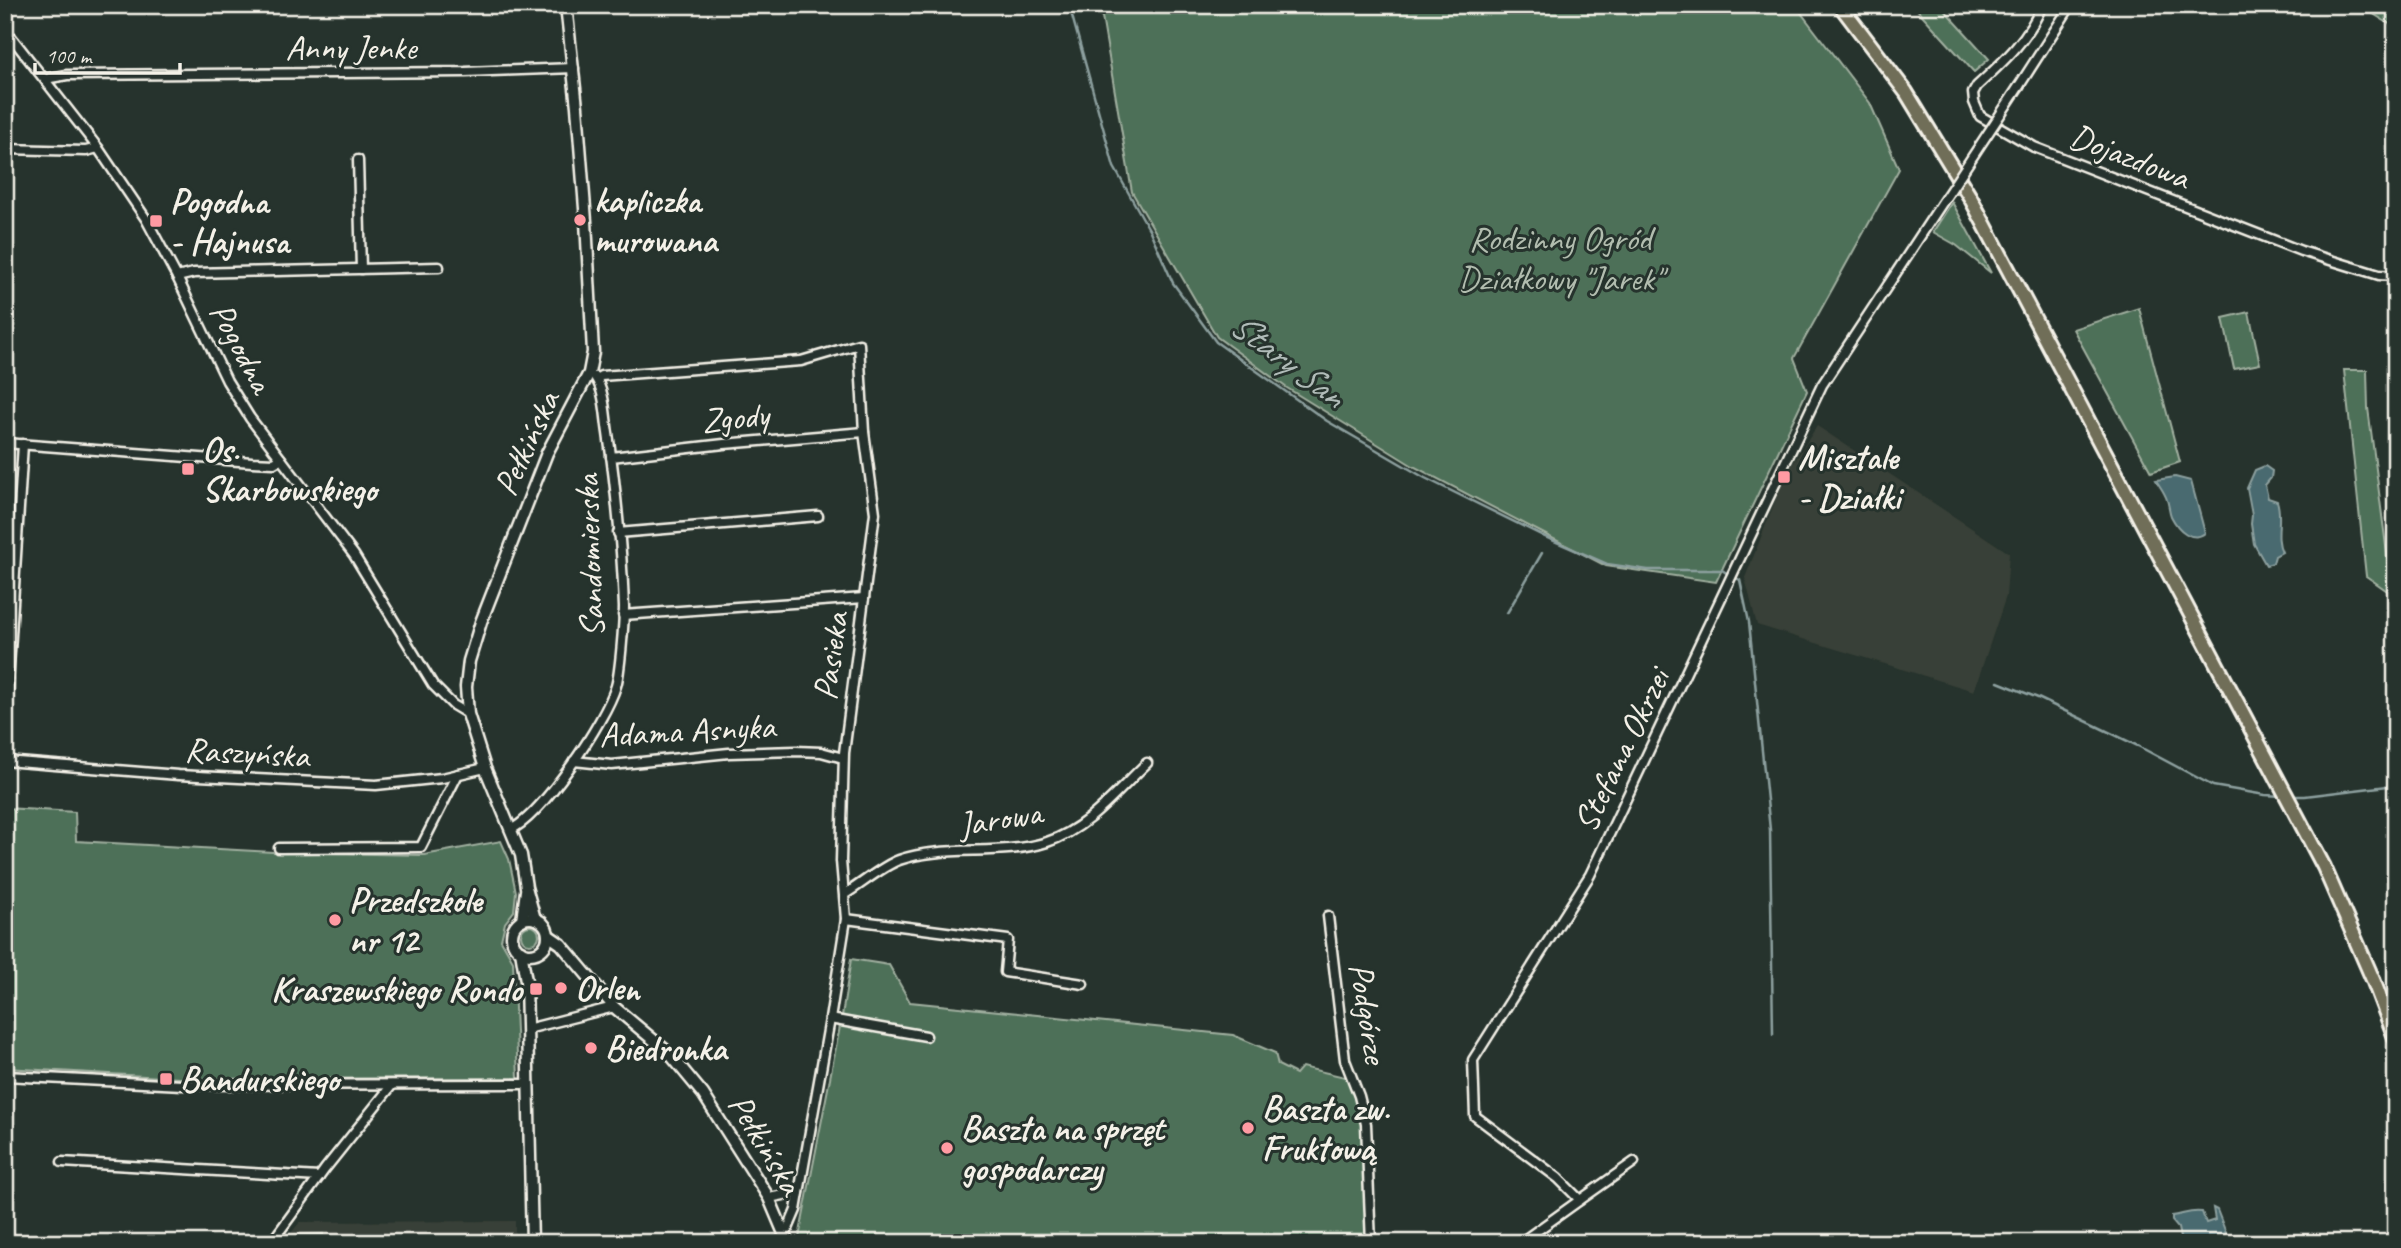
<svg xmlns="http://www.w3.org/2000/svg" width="2401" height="1248" viewBox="0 0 2401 1248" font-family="Caveat,sans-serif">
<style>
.built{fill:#394037}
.green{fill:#4e6f59;stroke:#a1b0a0;stroke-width:2}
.water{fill:#496a6f;stroke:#8da09f;stroke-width:2}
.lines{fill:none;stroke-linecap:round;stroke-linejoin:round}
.stream{stroke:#8da09f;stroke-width:2.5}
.minor-casing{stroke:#f4f1e8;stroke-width:13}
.tertiary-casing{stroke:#f4f1e8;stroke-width:15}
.primary-casing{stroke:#f4f1e8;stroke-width:18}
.minor{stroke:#26332d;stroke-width:8}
.tertiary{stroke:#26332d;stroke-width:10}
.primary{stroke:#706e59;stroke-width:12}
.minor-bridge-casing{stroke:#f4f1e8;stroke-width:13;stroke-linecap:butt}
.minor-bridge{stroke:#26332d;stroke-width:8}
.poi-dot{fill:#ff9aa2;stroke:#26332d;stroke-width:2.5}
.labels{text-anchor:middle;stroke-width:6;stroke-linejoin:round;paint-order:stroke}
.street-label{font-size:35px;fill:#f4f1e8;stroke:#26332d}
.poi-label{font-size:35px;font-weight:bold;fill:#f4f1e8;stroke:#26332d;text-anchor:start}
.park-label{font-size:35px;fill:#b2bdaf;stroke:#26332d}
.water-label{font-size:37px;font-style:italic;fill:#b0bbb8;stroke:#26332d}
</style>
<rect width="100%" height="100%" fill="#26332d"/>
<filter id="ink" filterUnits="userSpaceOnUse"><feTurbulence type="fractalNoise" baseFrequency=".0143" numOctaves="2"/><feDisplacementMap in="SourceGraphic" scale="14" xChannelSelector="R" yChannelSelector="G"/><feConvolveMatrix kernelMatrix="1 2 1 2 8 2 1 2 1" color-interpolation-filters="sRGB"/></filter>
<g filter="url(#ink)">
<g class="built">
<path d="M1817,426L2009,553L2006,596L1974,691L1757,625L1745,578L1785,476Z"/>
<path d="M515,1221V1243H283L300,1222Z"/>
</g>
<g class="green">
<path d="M1100,5H1795L1870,103L1899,169L1794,358L1807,391L1716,582L1606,566L1413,466L1287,388L1217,337L1132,192Z"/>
<path d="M1913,5H1940L1989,59L1974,72Z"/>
<path d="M2359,5H2396V28Z"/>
<path d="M1952,202L1991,273L1956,245L1933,232Z"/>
<path d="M2139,308L2180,462L2151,472L2073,329Z"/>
<path d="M2249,312L2260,364L2234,369L2223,318Z"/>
<path d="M2344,370H2367L2368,408L2389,569H2396V597L2366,576Z"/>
<path d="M5,808L75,812L76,841L273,852L424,855L501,841L509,859L516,892L514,911L505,923L501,940L513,961L518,1078L197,1079L5,1068Z"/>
<circle cx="530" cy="935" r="9"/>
<path d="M851,959L889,965L910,1002L1233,1035L1275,1053L1278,1065L1296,1074L1302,1067L1358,1080L1368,1116L1375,1243H798L842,1016Z"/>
<path d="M323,1234V1243H294V1235Z"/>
</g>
<g class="water">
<path d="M2265,466L2272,471L2271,478L2265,485L2268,498L2277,501C2283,518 2274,536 2282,552L2275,556L2273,563L2266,565L2254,544L2251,524L2252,515L2247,488L2255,470Z"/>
<path d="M2175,477L2191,481L2205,533C2192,543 2178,530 2171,516C2169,511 2169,505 2167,500C2165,493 2160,487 2156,480Z"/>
<path d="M2213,1208L2217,1210L2226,1233L2227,1243H2181L2178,1228L2172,1221V1216C2183,1215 2190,1210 2202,1212L2206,1223L2215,1220Z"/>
</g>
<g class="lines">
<g class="stream">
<path d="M1069,5L1114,167L1150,231L1173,283L1216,342L1327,421L1425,478L1543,536L1607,564L1648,570H1722L1728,574"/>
<path d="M1734,577L1740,580L1749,622L1770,830L1773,1034"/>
<path d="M1507,613L1542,553"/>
<path d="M1998,682L2038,698L2138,746L2213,786L2265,795L2281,796"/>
<path d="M2291,796H2305L2396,785"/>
</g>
<g class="minor-casing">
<g id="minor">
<path d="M2042,5C2029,39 2003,62 1977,86L1973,93L1974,102L1980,116L2034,147L2301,251L2379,275L2396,276"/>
<path d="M5,29L98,148L146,219L177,277L227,381L250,418L354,555L433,685L453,705L468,714"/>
<path d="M45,79L67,75L465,72L574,68"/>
<path d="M2019,86L2071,5"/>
<path d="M5,149L86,151L98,148"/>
<path d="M358,160L361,269"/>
<path d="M177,277L194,273L439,267"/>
<path d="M597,379L601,376L801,361L859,344L864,432L875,513L844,753L841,861L846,919L830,1019L796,1210L785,1236"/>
<path d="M5,443L252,462L274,463L281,459"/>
<path d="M611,457L724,444L864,432"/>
<path d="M618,533L818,516"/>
<path d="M623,615L864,598"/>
<path d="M5,731L23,444"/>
<path d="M5,761L178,775L376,785L442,778L485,768"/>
<path d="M574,761L612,765L729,753L796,751L821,752L843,758"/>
<path d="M510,830C542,816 606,720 616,686C620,673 624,623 624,607C622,549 616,490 608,433C605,414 605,392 595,377"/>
<path d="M279,848L421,847L458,774"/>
<path d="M845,894C860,885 884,865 899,860C945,844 1001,857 1047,842C1088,829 1117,791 1147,763"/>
<path d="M1328,916L1345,1060L1359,1096L1366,1124L1371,1243"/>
<path d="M846,919L1008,940L1005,972L1083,984"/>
<path d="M830,1019L926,1036"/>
<path d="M527,1029L614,1007"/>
<path d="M5,1076L182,1085L529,1084"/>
<path d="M62,1162L319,1177"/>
<path d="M769,1198L799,1192"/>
<path d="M1580,1200L1634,1162"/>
<path d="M271,1243L325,1169L392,1085"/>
<path d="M1520,1243L1580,1200L1558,1178L1475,1116L1473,1060L1590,875L1822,385L1888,285"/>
</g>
</g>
<g class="tertiary-casing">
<g id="tertiary">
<circle cx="530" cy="936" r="18"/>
<path d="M535,919L526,887L521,855L485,768L468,714L466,687L469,661L481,622L547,453L589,373L593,352L586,221L577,107L566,5"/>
<path d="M522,920L526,891"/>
<path d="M548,935L561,944L614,1007L669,1053L703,1094L769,1198L788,1243"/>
<path d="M521,951L526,981L532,1243"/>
</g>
</g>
<g class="primary-casing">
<path id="primary" d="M1840,5L1906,92L1970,197L2324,867L2374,982L2396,1040"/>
</g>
<use href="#minor" class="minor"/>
<use href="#tertiary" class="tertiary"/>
<use href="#primary" class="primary"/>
<g class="minor-bridge-casing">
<path id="minor-bridge" d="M1888,285L2019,86"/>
</g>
<use href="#minor-bridge" class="minor-bridge"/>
</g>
</g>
<g class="poi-dot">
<circle cx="580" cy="220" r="7"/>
<rect x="149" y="214" width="14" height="14" rx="3.5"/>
<rect x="181" y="462" width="14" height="14" rx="3.5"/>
<rect x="1777" y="470" width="14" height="14" rx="3.5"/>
<circle cx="335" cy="920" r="7"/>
<circle cx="561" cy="988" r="7"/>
<rect x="529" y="982" width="14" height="14" rx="3.5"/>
<circle cx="591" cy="1048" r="7"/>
<rect x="159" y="1072" width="14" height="14" rx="3.5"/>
<circle cx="1248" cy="1128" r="7"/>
<circle cx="947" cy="1148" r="7"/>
</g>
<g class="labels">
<g class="street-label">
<text x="351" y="59">Anny Jenke</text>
<text transform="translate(2130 156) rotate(21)" y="12">Dojazdowa</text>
<text transform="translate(242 347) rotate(62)" y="12">Pogodna</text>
<text transform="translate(735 417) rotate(-6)" y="12">Zgody</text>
<text transform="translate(526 443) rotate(-65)" y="12">Pełkińska</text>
<text transform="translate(589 556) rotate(-92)" y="12">Sandomierska</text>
<text transform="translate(830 656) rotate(-82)" y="12">Pasieka</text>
<text transform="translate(687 730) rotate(-3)" y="12">Adama Asnyka</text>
<text transform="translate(1621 750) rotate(-64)" y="12">Stefana Okrzei</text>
<text transform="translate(247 752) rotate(3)" y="12">Raszyńska</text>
<text transform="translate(1000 818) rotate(-9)" y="12">Jarowa</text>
<text transform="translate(1369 1013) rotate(81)" y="12">Podgórze</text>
<text transform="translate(766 1144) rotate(59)" y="12">Pełkińska</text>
</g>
<g class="poi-label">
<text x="594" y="212">kapliczka<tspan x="594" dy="40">murowana</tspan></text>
<text x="170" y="213">Pogodna<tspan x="170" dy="40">- Hajnusa</tspan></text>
<text x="202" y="461">Os.<tspan x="202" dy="40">Skarbowskiego</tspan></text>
<text x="1798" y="469">Misztale<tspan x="1798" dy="40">- Działki</tspan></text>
<text x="349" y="912">Przedszkole<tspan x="349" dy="40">nr 12</tspan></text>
<text x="575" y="1000">Orlen</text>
<text x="522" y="1001" text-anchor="end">Kraszewskiego Rondo</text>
<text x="605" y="1060">Biedronka</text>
<text x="180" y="1091">Bandurskiego</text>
<text x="1262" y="1120">Baszta zw.<tspan x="1262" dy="40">Fruktową</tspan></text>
<text x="961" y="1140">Baszta na sprzęt<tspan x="961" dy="40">gospodarczy</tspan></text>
</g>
<g class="park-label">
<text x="1560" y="250">Rodzinny Ogród<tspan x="1560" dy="40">Działkowy "Jarek"</tspan></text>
</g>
<g class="water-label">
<text transform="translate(1288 359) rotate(37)" y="13">Stary San</text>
</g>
</g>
<rect width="2401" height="1248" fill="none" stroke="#26332d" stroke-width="28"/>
<rect x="14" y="14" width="2373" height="1220" fill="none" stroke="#f4f1e8" stroke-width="2.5" filter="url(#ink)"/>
<path d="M35 63v10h145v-10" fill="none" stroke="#f4f1e8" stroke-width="3.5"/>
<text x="46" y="63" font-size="21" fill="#f4f1e8" stroke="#26332d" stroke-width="5" paint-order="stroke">100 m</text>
</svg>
